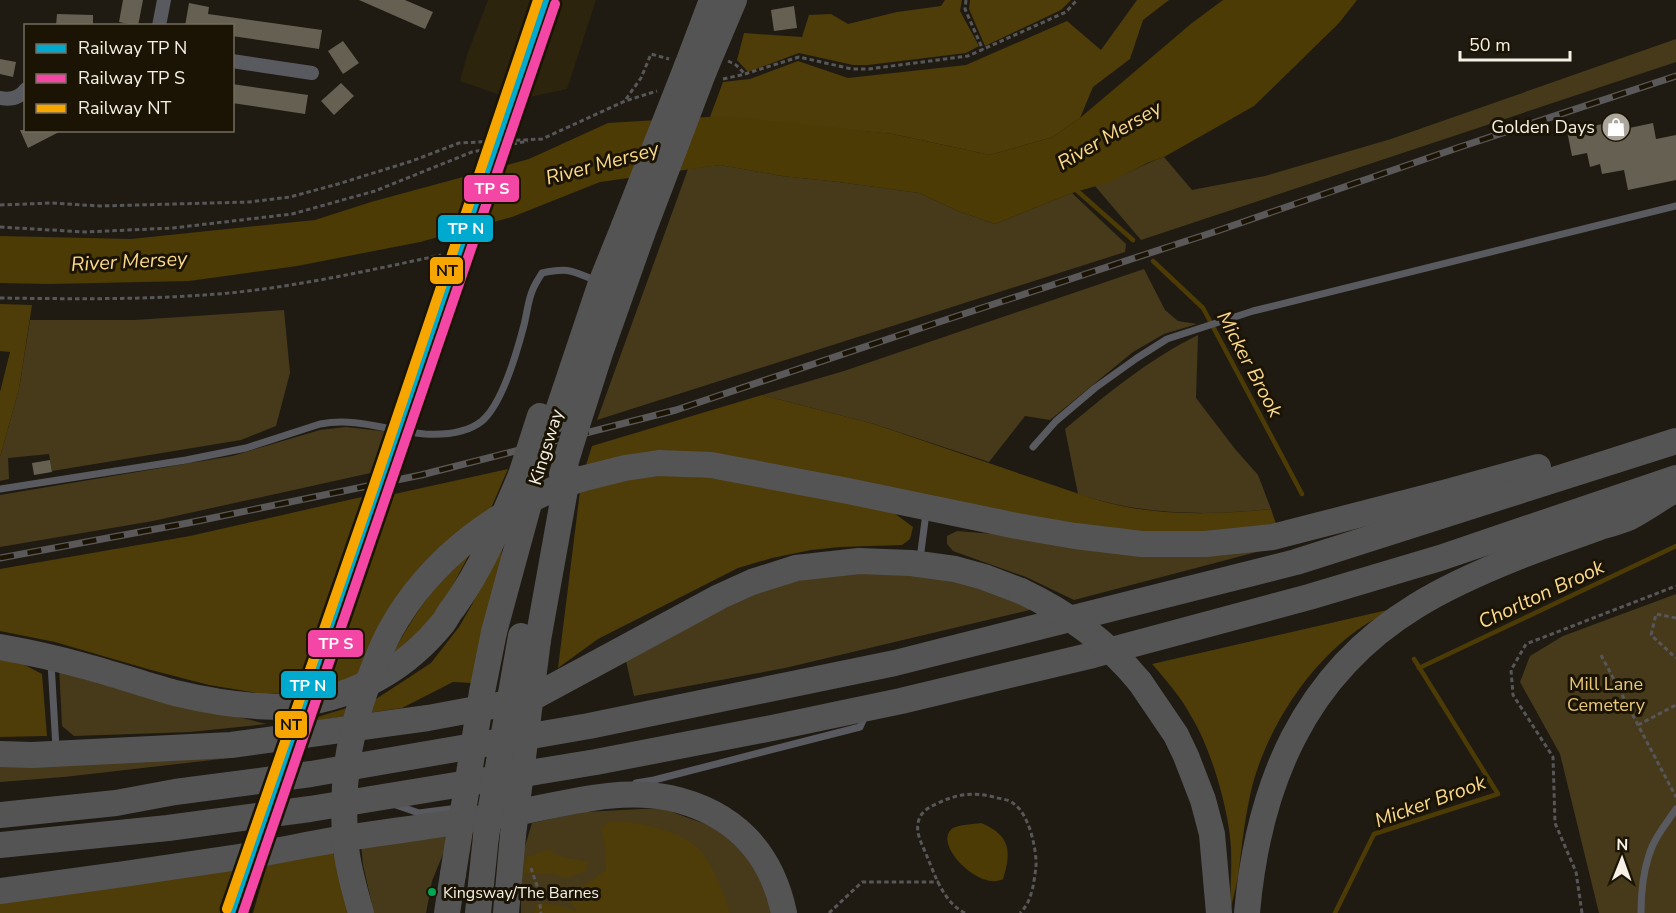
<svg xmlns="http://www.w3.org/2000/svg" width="1676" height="913" viewBox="0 0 1676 913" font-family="'Nunito Sans',sans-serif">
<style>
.built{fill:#2d240d}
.green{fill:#473a1b}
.forest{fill:#4e3c09}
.water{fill:#4d3b06}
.pier{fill:#1f1b12}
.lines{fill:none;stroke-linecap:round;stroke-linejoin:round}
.stream{stroke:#4d3b06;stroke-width:4.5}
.building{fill:#666052}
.path{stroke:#575658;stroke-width:3;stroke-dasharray:4.5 3;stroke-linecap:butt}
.lane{stroke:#595960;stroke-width:7}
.street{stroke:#595960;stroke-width:14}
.highway{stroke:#555455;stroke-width:26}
.rail-casing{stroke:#5a5859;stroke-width:7}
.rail{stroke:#1b1404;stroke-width:4.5;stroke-dasharray:14;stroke-linecap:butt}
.highway-bridge{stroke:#555455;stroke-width:26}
.rail-1-casing{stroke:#1b1404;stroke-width:15}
.rail-2-casing{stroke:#1b1404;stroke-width:15}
.rail-3-casing{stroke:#1b1404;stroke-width:15}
.rail-1{stroke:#00a9ce;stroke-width:10}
.rail-2{stroke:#f346a5;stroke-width:10}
.rail-3{stroke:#f7a600;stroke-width:10}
.bus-dot{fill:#00a651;stroke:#1b1404;stroke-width:2}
.labels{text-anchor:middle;stroke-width:6;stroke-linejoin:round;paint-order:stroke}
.bus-label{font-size:16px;fill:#f6f1e6;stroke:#1b1404;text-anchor:start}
.poi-label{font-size:18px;fill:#f6f1e6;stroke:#1b1404;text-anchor:end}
.street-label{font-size:18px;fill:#f6f1e6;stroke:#1b1404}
.park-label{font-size:18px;fill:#e9c87a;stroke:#1b1404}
.water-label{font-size:20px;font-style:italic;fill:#fcda8c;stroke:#1b1404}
.line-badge{stroke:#1b1404;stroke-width:2}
.badge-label{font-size:16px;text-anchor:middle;font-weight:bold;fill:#fff}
.pale-badge-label{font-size:16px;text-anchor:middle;font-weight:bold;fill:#111}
</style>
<rect width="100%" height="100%" fill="#1f1b12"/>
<path class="built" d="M488,0H596L567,89L525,98L506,97L460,81L467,55Z"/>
<g class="green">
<path d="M1676,39V62L1141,240L1095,186C1119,179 1140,165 1164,157L1192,190L1265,176L1391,139Z"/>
<path d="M720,165L782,176L839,182L919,193L958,211L995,224L1072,193L1126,244L1125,252L597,420L688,169Z"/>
<path d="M1144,269L1165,310L1178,321L1197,324L1164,334L1133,352L1050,420L1025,416L989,462L874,424L762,395L844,371Z"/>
<path d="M284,310L290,373L276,426L241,440L52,471L49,454L8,458L9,479L0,481V457L19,389L30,320H135Z"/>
<path d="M1198,335L1196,398L1235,449L1258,475L1271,509C1206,516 1140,515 1078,494L1065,429C1107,394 1149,359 1198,335Z"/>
<path d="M346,427L391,432L375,472L153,521L0,547V495L232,456L320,430Z"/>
<path d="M957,531L994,534L1272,548L1074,600L1026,577L953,551L947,544V536Z"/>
<path d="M856,570L952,577L1034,609L785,668L634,696L626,661L693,623L776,585Z"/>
<path d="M1676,594V913H1599L1560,754L1520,682L1530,656L1563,636Z"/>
<path d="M59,665L196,707L267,724L190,732L74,736L62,726Z"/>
<path d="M230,758L64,777L0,782V761Z"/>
<path d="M661,808L719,829L763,872L775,913H521V859L532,823L584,812Z"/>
<path d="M449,829L445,849L432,881L426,913H374L363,865L361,843Z"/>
</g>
<g class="forest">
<path d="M945,0H962L960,11L979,46L966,53L868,65H853L799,53L748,72L737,60L744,33L802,37L809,15L831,14L848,24L897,12L941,6Z"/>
<path d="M970,0H1071L1061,10L985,46L969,9Z"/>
<path d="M1137,0H1169L1143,20L1130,59L1093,87L1080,118L1053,137L990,155L893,134L710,117L723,82L750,79L798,61L848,78L966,65L1067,21L1101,50Z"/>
<path d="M0,304L32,305L19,389L0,457V392L10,352L0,351Z"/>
<path d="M762,395L874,424L1091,498C1101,501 1112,504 1122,506C1169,516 1224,514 1271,509L1276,524L1184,534L1074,528L730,457L586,465L592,446Z"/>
<path d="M508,469L491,508L359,674L342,684L324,688L390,495Z"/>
<path d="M666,475L724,479L792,490L894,513L913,527L910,539L902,545L840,547L811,550L772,558L738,568L598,639L558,668L580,491L608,482Z"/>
<path d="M366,496L299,692L263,694L209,685L151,670L55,642L0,631V569L190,536Z"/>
<path d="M503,531L501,567L472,683L453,682L402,708L313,721L314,718L376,699L431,663L459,627L474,601Z"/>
<path d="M470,553L447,596L424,629L390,659C403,634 418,609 436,587C446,575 459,564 470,553Z"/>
<path d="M1396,608C1383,615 1368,622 1356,631C1308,666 1269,726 1253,783C1245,814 1242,846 1238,877C1236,889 1232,901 1230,913C1230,891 1232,869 1231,848C1229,810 1211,748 1191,716C1181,697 1166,680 1152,664Z"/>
<path d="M0,658L21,663L42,674L47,736L0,737Z"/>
<path d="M610,821C637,821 679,830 699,849C711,861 726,897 730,913H534L536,903L559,905L578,912L568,900L578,890L606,870L604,838L601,829Z"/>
<path d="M549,849L558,856L589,862L586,871L565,878L555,874L523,873L527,857Z"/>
<path d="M332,850L343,879L352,913H253L268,861Z"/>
<path d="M237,868L221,913H0V900Z"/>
</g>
<g class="water">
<path d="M1223,0H1357L1339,23L1254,106L1164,157L1147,163L1110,182L1072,193L995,224L958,211L919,193L839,182L782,176L720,165L600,182L512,217L420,242L297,266L189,281L49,284L0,283V236L131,239L315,220L371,202L529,159L608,123L724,116L893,134L990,155L1053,137L1080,118L1192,23Z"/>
<path d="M981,823C1010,835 1012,851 1003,879C979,892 931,842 953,828C959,825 974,824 981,823Z"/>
</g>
<path class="pier" d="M502,164L480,229L458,235L480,170Z"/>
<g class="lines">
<g class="stream">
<path d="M1074,188L1133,240"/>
<path d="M1153,261L1203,308L1302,494"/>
<path d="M1419,668L1676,546"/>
<path d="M1335,913L1374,834L1498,794L1414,659"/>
</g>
</g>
<g class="building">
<path d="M123,0H143L138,26L119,22Z"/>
<path d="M359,0H405L433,12L425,29Z"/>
<path d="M189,3L209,7L208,14L322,30L319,49L232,36V26H185Z"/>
<path d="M794,6L797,28L774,31L771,10Z"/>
<path d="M57,14L93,15V26H56Z"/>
<path d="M343,41L359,63L343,74L328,51Z"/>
<path d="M0,59L16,62L13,77L0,74Z"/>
<path d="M341,83L354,96L334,115L321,101Z"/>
<path d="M232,84L308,95L305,114L232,103Z"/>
<path d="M1613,122L1615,131L1653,123L1656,139L1676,135V180L1628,190L1624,170L1602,174L1600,164L1590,167L1587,153L1572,156L1567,131Z"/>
<path d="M20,130H63L28,148Z"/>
<path d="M50,460L52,472L34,475L32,463Z"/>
</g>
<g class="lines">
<g class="path">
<path d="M966,0L965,9L983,50"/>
<path d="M728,61L736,65L745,74"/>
<path d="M723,79L745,74L799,57L852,69H869L968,56L1066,12L1077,0"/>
<path d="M626,99L641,78L651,54L669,59"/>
<path d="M0,205L52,203L100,206L249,202L290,197L338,184L412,161L459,143L542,139L625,101L657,91"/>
<path d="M0,227L85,232L173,228L292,214L375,191L472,152L528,141"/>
<path d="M0,298C76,299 153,300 229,293C301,286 371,270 441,255"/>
<path d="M1676,618L1656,614L1651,635L1676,658"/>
<path d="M1601,655L1676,797"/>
<path d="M1638,725L1676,705"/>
<path d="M531,868L538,889L541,913"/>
<path d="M829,913L862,882H939"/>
<path d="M965,913C943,902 935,875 926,854C922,844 916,834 918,823C920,813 927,808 936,804C956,794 975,791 997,798C1003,799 1010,800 1014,804C1029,814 1037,850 1036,867C1034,882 1032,902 1020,913"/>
<path d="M1582,913L1576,872L1555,823L1553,757L1513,695L1511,670L1526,644L1676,586"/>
</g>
<g class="lane">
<path d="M1033,447L1056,421L1095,388L1137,358L1167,339L1253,311L1676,206"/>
<path d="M0,489L186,460L246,448L320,424C358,417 388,431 425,434C443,435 467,433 482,421C503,403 517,352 524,325C527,313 528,300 533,289C535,284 539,278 542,273C569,267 572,271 597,281"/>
<path d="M920,559L926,513"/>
<path d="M51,663L56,748"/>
<path d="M636,783L654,780L860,727L865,716"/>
<path d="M393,804L419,813L458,808"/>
<path d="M1641,913C1641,894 1643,873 1649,855C1654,838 1666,824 1676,809"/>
</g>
<g class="street">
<path d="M159,26L164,0"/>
<path d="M232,61L312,73"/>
<path d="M0,98C11,100 20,98 26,89"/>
</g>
<g class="highway">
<path d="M687,66L712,0"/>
<path d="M704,71L734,0"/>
<path d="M555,420L601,283L624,226"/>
<path d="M577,425L600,353L642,234"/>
<path d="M581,479L625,468L659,463L711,465L848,491L1017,526L1075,536L1142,544H1205L1273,537L1447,492L1538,467"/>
<path d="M494,632L534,485"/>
<path d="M538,640L568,473"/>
<path d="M0,647C28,652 56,658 84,666C115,674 145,685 175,693C213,702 253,709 292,706C298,705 304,703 310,702C365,692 408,666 443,623C447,618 449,612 453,608C482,568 502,520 521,475"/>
<path d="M1140,682L1176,735L1186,756L1203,800L1212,834L1219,913"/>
<path d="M0,754L32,755L231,745L428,718L530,699L719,597L752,582L796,568L859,561L911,563L955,569L984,577L1021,591"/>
<path d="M0,815L116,803L175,792L311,774L589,726L895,663L1296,562L1676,441"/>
<path d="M0,845L168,828L310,809L596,762L772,728L901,701L1093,655L1309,597L1440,558L1676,478"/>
<path d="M0,891C84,880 168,868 252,855C288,849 324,841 360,836C385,832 411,829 436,825C467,820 499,816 530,810C575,801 624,788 670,798C733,812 771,851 784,913"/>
<path d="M447,913L453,874"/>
<path d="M478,913L486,836"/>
<path d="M506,913L513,835"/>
<path d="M1247,913C1258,786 1303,675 1416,606C1448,586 1483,571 1518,557C1545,546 1573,537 1600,527C1610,524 1621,521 1630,517C1645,509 1659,499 1673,491"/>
</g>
<g class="rail-casing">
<path id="rail" d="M0,558L188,523L421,475L676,410L933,324L1214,232L1460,147L1676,76"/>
</g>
<use href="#rail" class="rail"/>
<g class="highway-bridge">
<path d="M624,226L687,66"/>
<path d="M642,234L704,71"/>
<path d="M562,474L577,425"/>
<path d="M521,475L540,416"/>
<path d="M1021,591C1066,612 1108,643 1140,682"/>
<path d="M513,835L538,640"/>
<path d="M486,836L521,636"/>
<path d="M453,874L482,692L494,632"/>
<path d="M361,913C355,891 348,869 346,847C341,798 346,750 361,703C369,679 378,654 390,631C430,558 502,505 581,479"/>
</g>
<g class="rail-1-casing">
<path id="rail-1" d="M230,913L544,0"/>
</g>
<g class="rail-2-casing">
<path id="rail-2" d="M243,913L555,4"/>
</g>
<g class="rail-3-casing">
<path id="rail-3" d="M227,909L371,494L538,0"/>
</g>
<use href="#rail-1" class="rail-1"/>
<use href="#rail-2" class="rail-2"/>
<use href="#rail-3" class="rail-3"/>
</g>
<defs>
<g id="shop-disc" transform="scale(1.5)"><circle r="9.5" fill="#aba69c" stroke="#1b1404"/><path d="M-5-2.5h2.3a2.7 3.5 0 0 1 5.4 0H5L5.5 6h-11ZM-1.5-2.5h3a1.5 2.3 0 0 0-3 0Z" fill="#fff"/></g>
</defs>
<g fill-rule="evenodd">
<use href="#shop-disc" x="1616" y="127"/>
</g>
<circle class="bus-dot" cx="432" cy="892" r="5"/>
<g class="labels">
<g class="bus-label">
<text x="443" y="898">Kingsway/The Barnes</text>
</g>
<g class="poi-label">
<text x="1595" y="133">Golden Days</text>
</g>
<g class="street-label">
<text transform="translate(546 447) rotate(-73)" y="6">Kingsway</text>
</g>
<g class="park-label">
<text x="1606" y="690">Mill Lane<tspan x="1606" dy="21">Cemetery</tspan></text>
</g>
<g class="water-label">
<text transform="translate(1109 135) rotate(-30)" y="7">River Mersey</text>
<text transform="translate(602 163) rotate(-15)" y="7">River Mersey</text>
<text transform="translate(129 261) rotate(-3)" y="7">River Mersey</text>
<text transform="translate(1250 364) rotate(62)" y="7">Micker Brook</text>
<text transform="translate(1541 594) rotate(-25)" y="7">Chorlton Brook</text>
<text transform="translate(1430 801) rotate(-20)" y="7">Micker Brook</text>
</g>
</g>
<g class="line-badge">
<rect x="463" y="174" width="57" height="29" rx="6" fill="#f346a5"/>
<rect x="437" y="214" width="57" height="29" rx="6" fill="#00a9ce"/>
<rect x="429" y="256" width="35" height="29" rx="6" fill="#f7a600"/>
<rect x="307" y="629" width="57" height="29" rx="6" fill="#f346a5"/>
<rect x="280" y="670" width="57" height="29" rx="6" fill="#00a9ce"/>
<rect x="274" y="710" width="34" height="29" rx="6" fill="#f7a600"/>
</g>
<g class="badge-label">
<text x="492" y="194">TP S</text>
<text x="466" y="234">TP N</text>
<text x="336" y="649">TP S</text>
<text x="308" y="691">TP N</text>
</g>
<g class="pale-badge-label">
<text x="447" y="276">NT</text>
<text x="291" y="730">NT</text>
</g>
<rect x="24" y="24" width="210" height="108" fill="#1b1404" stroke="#736c5e" stroke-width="1.5"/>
<rect x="36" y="44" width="30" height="9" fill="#00a9ce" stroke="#736c5e" stroke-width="1.5"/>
<text x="78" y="54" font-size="18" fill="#f6f1e6">Railway TP N</text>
<rect x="36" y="74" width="30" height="9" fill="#f346a5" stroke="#736c5e" stroke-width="1.5"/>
<text x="78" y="84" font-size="18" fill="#f6f1e6">Railway TP S</text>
<rect x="36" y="104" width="30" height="9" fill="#f7a600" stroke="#736c5e" stroke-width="1.5"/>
<text x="78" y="114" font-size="18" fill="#f6f1e6">Railway NT</text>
<g transform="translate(1622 859) rotate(1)" stroke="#1b1404" stroke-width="4.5" paint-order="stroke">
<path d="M0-4.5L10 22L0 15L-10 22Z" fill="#f6f1e6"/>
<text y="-9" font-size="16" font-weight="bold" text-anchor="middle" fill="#f6f1e6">N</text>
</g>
<path d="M1460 51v9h110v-9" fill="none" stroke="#f6f1e6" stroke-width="3"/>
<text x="1469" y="51" font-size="18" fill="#f6f1e6" stroke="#1b1404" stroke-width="4.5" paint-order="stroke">50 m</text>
</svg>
